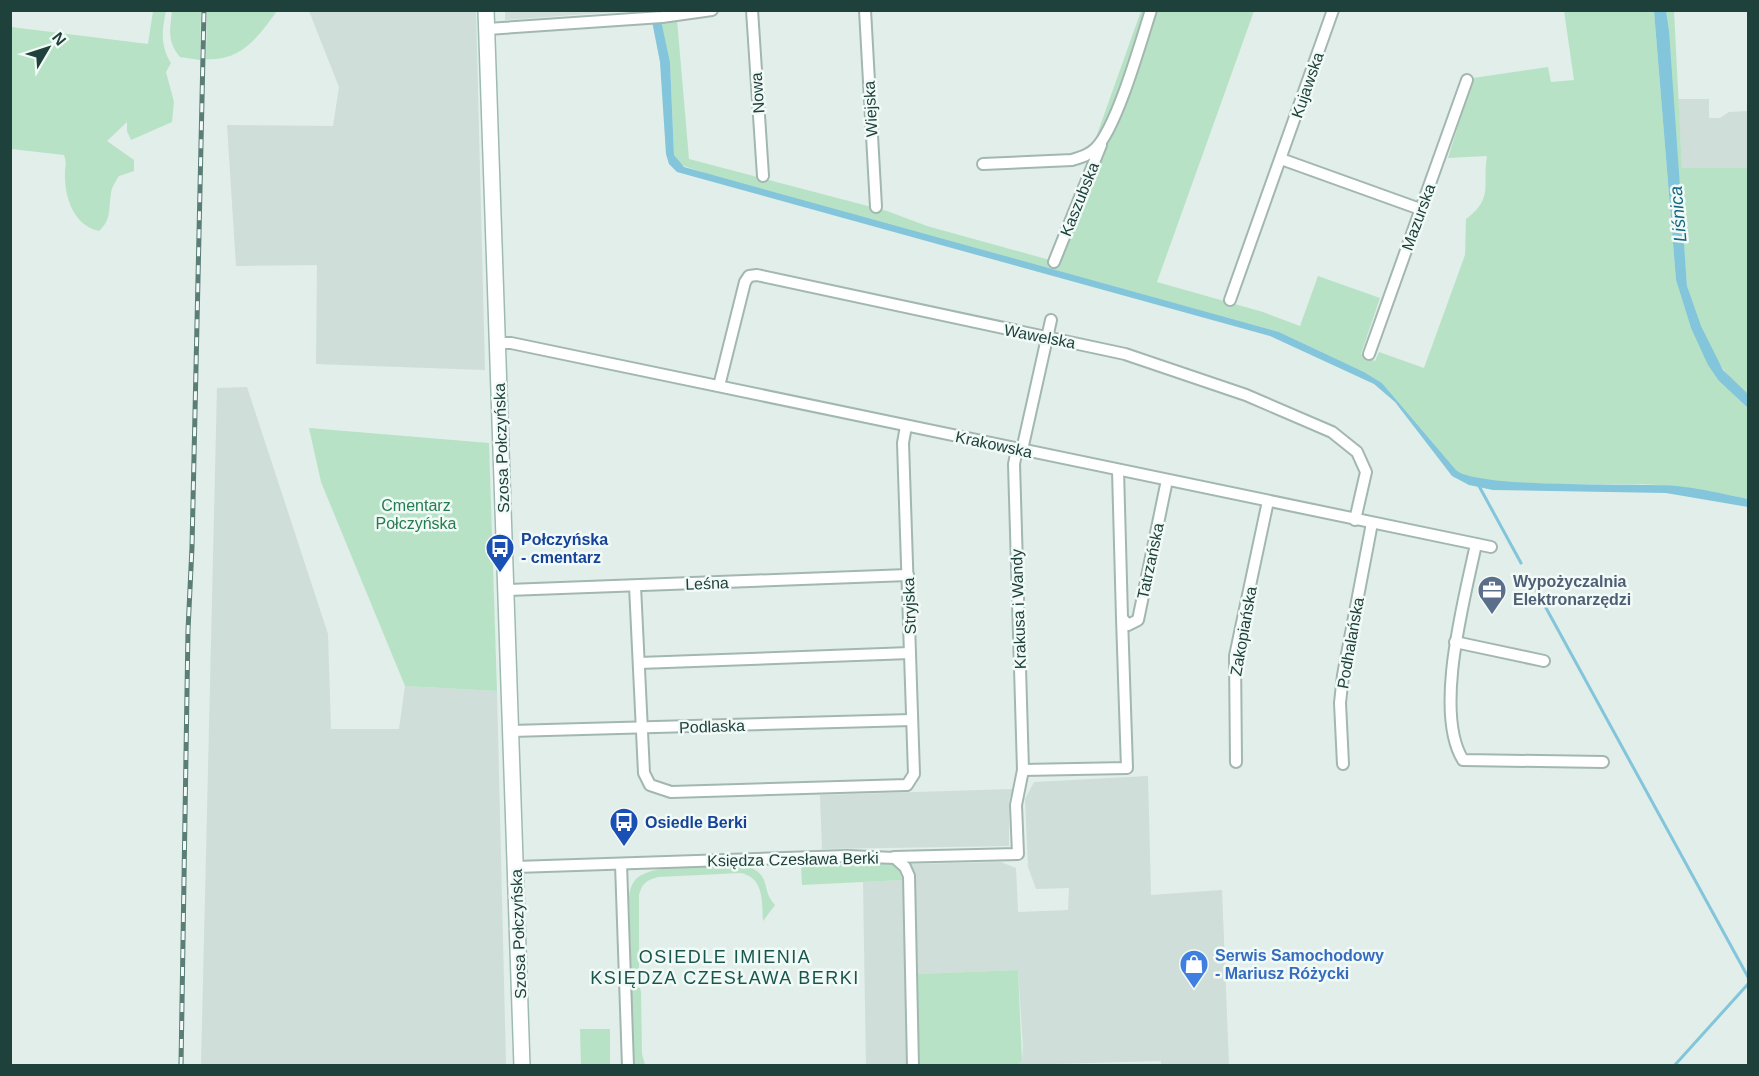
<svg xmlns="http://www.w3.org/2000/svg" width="1759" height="1076" viewBox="0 0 1759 1076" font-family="Helvetica,sans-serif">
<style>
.built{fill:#cfded8}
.green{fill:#b8e2c6}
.water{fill:#83c5da}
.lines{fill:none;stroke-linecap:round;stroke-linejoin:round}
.stream{stroke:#83c5da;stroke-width:3}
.street-casing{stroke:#a3b7b1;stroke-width:14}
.secondary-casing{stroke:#9ebbb3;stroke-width:18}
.street{stroke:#fff;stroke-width:10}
.secondary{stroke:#fff;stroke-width:15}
.rail-casing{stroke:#5a7d76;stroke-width:5}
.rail{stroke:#f2faf7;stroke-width:3;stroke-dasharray:9;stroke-linecap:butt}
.labels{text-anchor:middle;stroke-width:5;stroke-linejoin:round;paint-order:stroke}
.street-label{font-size:16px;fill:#1f413b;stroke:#f2faf7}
.park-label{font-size:16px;fill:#247d4e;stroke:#f2faf7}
.transit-label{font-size:16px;font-weight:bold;fill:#164399;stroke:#f2faf7;text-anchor:start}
.service-label{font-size:16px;font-weight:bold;fill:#4e5e75;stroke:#f2faf7;text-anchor:start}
.shop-label{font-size:16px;font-weight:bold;fill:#366cbe;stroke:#f2faf7;text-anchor:start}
.water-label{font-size:18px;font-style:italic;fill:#116885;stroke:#f2faf7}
.neighbourhood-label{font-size:18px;letter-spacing:1.5px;fill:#18564c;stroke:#f2faf7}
</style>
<rect width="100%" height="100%" fill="#e1eee9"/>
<g class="built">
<path d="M309,11H476L485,370L316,364L317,265L236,266L227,125L333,126L339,87Z"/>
<path d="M505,11V10L631,11L505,20Z"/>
<path d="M1678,99H1709V118H1720L1729,112L1748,111V168L1682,169Z"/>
<path d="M247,387L328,634L331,729H399L405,686L497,691L506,1065L201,1066L217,388Z"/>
<path d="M1148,776L1151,895L1222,890L1229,1065H1161V1061L1016,1065L1022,1061L1023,1047L1018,970L916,974L914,879L910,864L1001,862L1016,868L1018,912L1068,910L1069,888L1036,889L1028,867L1025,799L1034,782Z"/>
<path d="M1013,789L1009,801V846L822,849L820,795Z"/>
<path d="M903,880L908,1065H866L863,882Z"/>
</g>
<g class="green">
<path d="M153,11H166C162,30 160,45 171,63L166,72L174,102L172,122L131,140L127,131V122L107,141L134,160V171L119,176C116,181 111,188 111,194C108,210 112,219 99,231C74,226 64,197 65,173C65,165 67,163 64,155L11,149V27L148,44Z"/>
<path d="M172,11H201L200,60L180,57C167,41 170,30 172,11Z"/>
<path d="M207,11V10L277,11C259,36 241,62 206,59Z"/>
<path d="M1141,11H1146C1137,52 1118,108 1094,143Z"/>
<path d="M1155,11H1254L1157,282L1263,312L1300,326L1318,276L1380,298L1361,354L1375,361L1379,352L1424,368L1465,255L1466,219C1494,198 1482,186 1487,156L1448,158L1473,78L1548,67L1551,82L1574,80L1564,11H1654L1676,280L1691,328L1719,381L1748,408V499C1718,492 1688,487 1657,485C1619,482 1480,490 1456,470L1382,383L1364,372L1279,332L716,177L681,165L674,155L670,62L661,22L677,20L689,159L887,211L927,226L1050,260L1086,167L1097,168L1114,128Z"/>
<path d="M1666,11H1674L1682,168H1748V394C1716,371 1696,324 1687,286Z"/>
<path d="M309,428L489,443L497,691L405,686L321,482Z"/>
<path d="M890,862L898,868L903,880L802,885L801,865Z"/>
<path d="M740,864C775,873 759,889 775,905L763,921C762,901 764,878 741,873L658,877C647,880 642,883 639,895V968L634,972L631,968L629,900C629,892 631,884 637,878C654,863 716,866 740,864Z"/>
<path d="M1018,970L1022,1061L1016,1066L920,1065L916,974Z"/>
<path d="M633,986L640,988L641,992L642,1054L645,1065H634L631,989Z"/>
<path d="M580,1029H610V1065H581Z"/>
</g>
<g class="water">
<path d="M650,11H659L670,62L674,155L684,167L1279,332L1364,372L1382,383L1456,470C1477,489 1637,483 1676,486C1700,488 1724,494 1748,499V507L1666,493L1493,490L1469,485L1452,476L1395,402L1374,384L1270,336L677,172L669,164L666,154L660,62Z"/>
<path d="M1654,11H1666L1669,31L1687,286L1701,326L1723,370L1748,394V408L1719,381L1708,365L1691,328L1676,280Z"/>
</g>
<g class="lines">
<g class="stream">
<path d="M1479,486L1521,563"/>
<path d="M1528,575L1748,977"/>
<path d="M1674,1066L1748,984"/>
</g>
<g class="street-casing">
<g id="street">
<path d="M752,10L763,176"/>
<path d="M865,10L876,207"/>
<path d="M487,29L662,17L712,10"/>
<path d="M1281,159L1420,209"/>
<path d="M983,164L1072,160C1082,157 1089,155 1096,148C1117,127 1141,41 1151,10"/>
<path d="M1054,262L1101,145"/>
<path d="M1230,300L1333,10"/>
<path d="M497,343H511L1491,547"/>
<path d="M1369,354L1467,80"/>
<path d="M719,386L745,282L749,276L757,275L1125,354L1246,395L1332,432L1357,452L1366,472L1355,520"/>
<path d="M1022,450L1051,320"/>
<path d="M1118,470L1122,618L1128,625L1138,620L1167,480"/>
<path d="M1476,544C1465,597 1433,712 1463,760L1603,762"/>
<path d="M635,586L644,773L650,785L671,792L907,785L914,774L903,443L906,426"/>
<path d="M506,590L908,575"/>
<path d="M1455,642L1544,661"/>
<path d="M639,663L910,653"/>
<path d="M511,731L912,720"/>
<path d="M1236,762L1235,656L1268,501"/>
<path d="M1343,764L1340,703L1343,675L1372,523"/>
<path d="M1023,770L1127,768L1122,618"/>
<path d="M894,857L1018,854L1016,805L1023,770L1014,464L1017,449"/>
<path d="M621,864L628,1066"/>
<path d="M516,867L847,856L895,858L905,867L909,876L913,1066"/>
</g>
</g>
<g class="secondary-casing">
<path id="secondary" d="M486,10L522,1066"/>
</g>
<use href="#street" class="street"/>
<use href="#secondary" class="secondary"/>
<g class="rail-casing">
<path id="rail" d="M181,1066L188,630L192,547L204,10"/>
</g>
<use href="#rail" class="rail"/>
</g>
<defs>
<g id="bus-pin" transform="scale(1.5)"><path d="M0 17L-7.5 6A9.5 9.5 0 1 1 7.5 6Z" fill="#1a4fb4" stroke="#f2faf7"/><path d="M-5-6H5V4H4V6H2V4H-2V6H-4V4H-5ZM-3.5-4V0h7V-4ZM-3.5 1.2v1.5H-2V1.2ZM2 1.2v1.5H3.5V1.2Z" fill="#fff"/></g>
<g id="office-pin" transform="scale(1.5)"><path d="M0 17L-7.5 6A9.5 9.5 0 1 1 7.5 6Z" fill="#5c6f8a" stroke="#f2faf7"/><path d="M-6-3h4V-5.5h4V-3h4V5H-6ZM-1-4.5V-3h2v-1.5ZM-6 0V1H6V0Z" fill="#fff"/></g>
<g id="shop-pin" transform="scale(1.5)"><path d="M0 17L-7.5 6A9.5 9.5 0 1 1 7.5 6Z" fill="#3f7fe0" stroke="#f2faf7"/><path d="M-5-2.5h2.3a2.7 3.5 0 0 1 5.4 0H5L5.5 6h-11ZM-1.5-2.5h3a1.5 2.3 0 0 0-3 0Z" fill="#fff"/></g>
</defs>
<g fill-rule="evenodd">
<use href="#bus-pin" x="500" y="548"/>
<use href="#office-pin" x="1492" y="590"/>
<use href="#bus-pin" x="624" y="822"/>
<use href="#shop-pin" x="1194" y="964"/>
</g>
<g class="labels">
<g class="street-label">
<text transform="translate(1307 85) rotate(-71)" y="6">Kujawska</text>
<text transform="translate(757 93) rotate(-94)" y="6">Nowa</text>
<text transform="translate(870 109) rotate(-93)" y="6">Wiejska</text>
<text transform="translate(1079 199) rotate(-68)" y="6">Kaszubska</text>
<text transform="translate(1418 217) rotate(-70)" y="6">Mazurska</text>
<text transform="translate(1040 336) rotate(11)" y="6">Wawelska</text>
<text transform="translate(994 444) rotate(12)" y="6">Krakowska</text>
<text transform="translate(501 448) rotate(-92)" y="6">Szosa Połczyńska</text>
<text transform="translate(1150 561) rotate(-78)" y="6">Tatrzańska</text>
<text transform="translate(707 583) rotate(-2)" y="6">Leśna</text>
<text transform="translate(909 606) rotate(-92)" y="6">Stryjska</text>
<text transform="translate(1018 609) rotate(-92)" y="6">Krakusa i Wandy</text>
<text transform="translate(1243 631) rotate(-80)" y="6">Zakopiańska</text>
<text transform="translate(1350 643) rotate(-80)" y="6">Podhalańska</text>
<text transform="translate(712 726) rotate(-2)" y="6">Podlaska</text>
<text transform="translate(793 859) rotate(-1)" y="6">Księdza Czesława Berki</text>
<text transform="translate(518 934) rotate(-92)" y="6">Szosa Połczyńska</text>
</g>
<g class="park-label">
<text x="416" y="511">Cmentarz<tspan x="416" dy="18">Połczyńska</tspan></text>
</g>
<g class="transit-label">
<text x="521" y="545">Połczyńska<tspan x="521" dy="18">- cmentarz</tspan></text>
<text x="645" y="828">Osiedle Berki</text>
</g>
<g class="service-label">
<text x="1513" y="587">Wypożyczalnia<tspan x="1513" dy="18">Elektronarzędzi</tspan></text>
</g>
<g class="shop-label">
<text x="1215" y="961">Serwis Samochodowy<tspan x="1215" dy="18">- Mariusz Różycki</tspan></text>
</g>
<g class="water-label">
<text transform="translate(1678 214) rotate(-95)" y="6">Liśnica</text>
</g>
<g class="neighbourhood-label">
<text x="725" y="963">OSIEDLE IMIENIA<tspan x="725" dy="21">KSIĘDZA CZESŁAWA BERKI</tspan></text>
</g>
</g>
<rect width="1759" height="1076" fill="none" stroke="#1f413b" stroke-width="24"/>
<g transform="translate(48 48) rotate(51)" stroke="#f2faf7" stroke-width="4.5" paint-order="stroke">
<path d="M0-4.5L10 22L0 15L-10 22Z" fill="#1f413b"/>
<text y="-9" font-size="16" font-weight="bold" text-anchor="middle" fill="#1f413b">N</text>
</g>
</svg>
